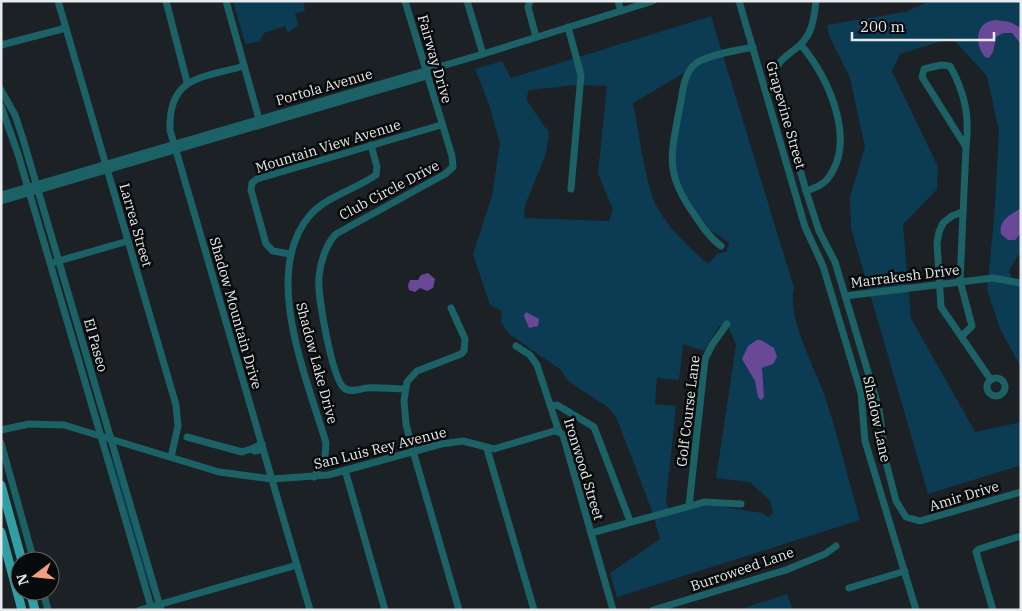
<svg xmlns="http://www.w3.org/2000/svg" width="1022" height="611" viewBox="0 0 1022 611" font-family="'IBM Plex Serif',serif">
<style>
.green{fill:#0b3c53;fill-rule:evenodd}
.water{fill:#694898}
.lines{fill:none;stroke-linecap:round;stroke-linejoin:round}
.minor{stroke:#1b6165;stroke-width:7}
.major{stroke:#319ea4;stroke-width:9}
.labels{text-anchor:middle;stroke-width:5;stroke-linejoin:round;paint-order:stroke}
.street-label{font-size:14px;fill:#e6eaec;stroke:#080a0b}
</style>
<rect width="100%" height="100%" fill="#1b2124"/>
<g class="green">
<path d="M233,1H303L305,11L295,13L298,25L288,33L285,26L264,33L260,41L247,44L245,43Z"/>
<path d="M930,1H1021V251L1009,270L1014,284L1021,286V367L1001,331L987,290L994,219L999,132L987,76L952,38L900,54L892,71L938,167L937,189L903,225L911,318L975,432L1021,422V465L928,494L851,228L850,197L865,147L850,78L830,38L827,25L905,12Z"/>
<path d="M711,16L794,288C787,318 814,366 824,394C838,435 848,478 860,520L617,597L610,573L660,539L652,511L617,419L609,408L568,381L561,370L509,334L501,322L502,311L490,305L473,254L492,196L500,144L489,104L475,69L502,61L511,78ZM684,73L686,77L674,148L676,172L687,198L709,229L728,242L729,245L726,252L717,254L708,264C690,248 670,230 658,209C645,186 639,130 633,103ZM577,85L607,86L598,173L613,210L609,221L524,218L525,205L546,154L549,133L526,99L529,90ZM727,324L736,345L716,478L750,482L770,501L773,513L769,517L762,513L711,505L669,514L666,501L676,406L655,404L657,378L679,380L683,344L704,351L719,326Z"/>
<path d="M107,446L116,468L154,599L142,567Z"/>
<path d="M787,594L793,610H738Z"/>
</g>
<g class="water">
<path d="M995,20L1010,22L1021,28V61L1020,43L1012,33H1003L996,37L993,52L989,58L985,57C974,44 975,22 995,20Z"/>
<path d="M1021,208V233L1015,240H1008L1001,234C998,220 1011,215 1021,208Z"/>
<path d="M428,273L435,279L433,288L427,291L420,288L415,292L409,290L408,285L410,280H418L421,275Z"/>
<path d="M526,312L539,319L538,326L529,328L524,316Z"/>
<path d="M757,340H761L774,348L777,357L773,364L762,368L764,397L761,400L758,397L755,381L742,359L748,346Z"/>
</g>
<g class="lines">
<g class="minor">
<path d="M58,1L176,405L178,426L171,457"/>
<path d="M166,1L187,82"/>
<path d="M226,1L259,119"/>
<path d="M467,1L483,54"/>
<path d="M530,1L528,7L536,37"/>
<path d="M618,1L621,11"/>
<path d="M739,1L805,227L823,266L861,393L865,441L916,610"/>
<path d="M816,1C814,17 813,33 800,45C788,56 776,60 774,77L806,191L819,231L835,262L879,409L886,462L896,501L906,517L920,521L1021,492"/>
<path d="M568,27L581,75L571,189"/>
<path d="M1,45L62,29L65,26"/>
<path d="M801,45C827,76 857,138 829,177C824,185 814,188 806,191"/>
<path d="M941,65L950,66C965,93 970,117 966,147L922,77L924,69Z"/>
<path d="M244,66C202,78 168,76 170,130L310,610"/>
<path d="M1,90L15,115L23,139L161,610"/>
<path d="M1,106L18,154L152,610"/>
<path d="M1,195L483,54L653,1"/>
<path d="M1,201L427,76"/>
<path d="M962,212L952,216L943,223L939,232L937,243L941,307L991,380"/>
<path d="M721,246C710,238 702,226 694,214C664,172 671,155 680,106C683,92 683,75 695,64C705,55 739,50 753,47"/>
<path d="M290,254L273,251L266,244L251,190L252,183L257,179L441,125"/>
<path d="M55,262L128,241"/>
<path d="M845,296L993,278L1021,283"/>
<path d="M451,308L465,339L464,351L461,354L417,371L407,382L404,400L406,424L413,451L459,610"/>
<path d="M962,336L972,326L960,281L966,147"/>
<path d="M516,346L530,355L537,365L559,432L563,435L613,610"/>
<circle cx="996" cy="387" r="9"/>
<path d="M405,389C392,389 379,387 366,388C359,389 350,393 344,388C332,378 317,294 319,277C320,263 326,244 336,234L445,174L453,167L452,156L405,1"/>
<path d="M551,406L557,405L594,427L630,521"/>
<path d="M1,430L29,424L64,425L219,472L272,479L328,475L441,444L463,441L494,449L554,431L559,432"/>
<path d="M187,437L242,452L251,449"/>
<path d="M1,443L34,561"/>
<path d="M262,444L251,449L255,451L263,449"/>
<path d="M487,449L534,610"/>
<path d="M345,470L385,610"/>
<path d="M314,477L325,456L326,443C307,378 260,271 311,214C328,196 356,189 376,175L377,167L371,145"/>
<path d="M689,506L705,359L712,345L727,324"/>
<path d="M591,533L705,502L741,504"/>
<path d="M849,588L905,571"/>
<path d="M43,591L48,610"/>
<path d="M140,610L297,565"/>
<path d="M653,610L786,570L825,554L836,546"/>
<path d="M993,610L976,552L979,549L1021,536"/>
</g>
<g class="major">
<path d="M1,485L22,561"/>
<path d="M1,532L22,610"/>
<path d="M30,591L35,610"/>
</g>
</g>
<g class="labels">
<g class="street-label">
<text transform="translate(435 59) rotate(74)" y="5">Fairway Drive</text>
<text transform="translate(324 87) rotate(-16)" y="5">Portola Avenue</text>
<text transform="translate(786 115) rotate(74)" y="5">Grapevine Street</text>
<text transform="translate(328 146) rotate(-17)" y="5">Mountain View Avenue</text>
<text transform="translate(389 190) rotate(-28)" y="5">Club Circle Drive</text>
<text transform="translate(136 225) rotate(74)" y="5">Larrea Street</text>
<text transform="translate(905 276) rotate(-7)" y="5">Marrakesh Drive</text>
<text transform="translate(236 313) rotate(74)" y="5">Shadow Mountain Drive</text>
<text transform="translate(96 345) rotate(74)" y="5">El Paseo</text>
<text transform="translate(317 363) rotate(75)" y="5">Shadow Lake Drive</text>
<text transform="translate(688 411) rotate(-83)" y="5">Golf Course Lane</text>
<text transform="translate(877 419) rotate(78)" y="5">Shadow Lane</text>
<text transform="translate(380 448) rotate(-14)" y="5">San Luis Rey Avenue</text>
<text transform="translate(584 469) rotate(73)" y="5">Ironwood Street</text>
<text transform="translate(964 496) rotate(-17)" y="5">Amir Drive</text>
<text transform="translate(742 569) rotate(-19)" y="5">Burroweed Lane</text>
</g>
</g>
<rect width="1022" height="611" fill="none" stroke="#e6eaec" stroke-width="5"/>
<g transform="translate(35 576) rotate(254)"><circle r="24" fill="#080a0b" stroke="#616465"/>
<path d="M0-4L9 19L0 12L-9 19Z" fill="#f39f82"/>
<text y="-8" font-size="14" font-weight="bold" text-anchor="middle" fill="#e6eaec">N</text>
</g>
<path d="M852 32v8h142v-8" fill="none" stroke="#e6eaec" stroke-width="2.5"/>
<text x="860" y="32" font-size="15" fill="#e6eaec" stroke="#080a0b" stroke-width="4" paint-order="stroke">200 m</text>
</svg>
